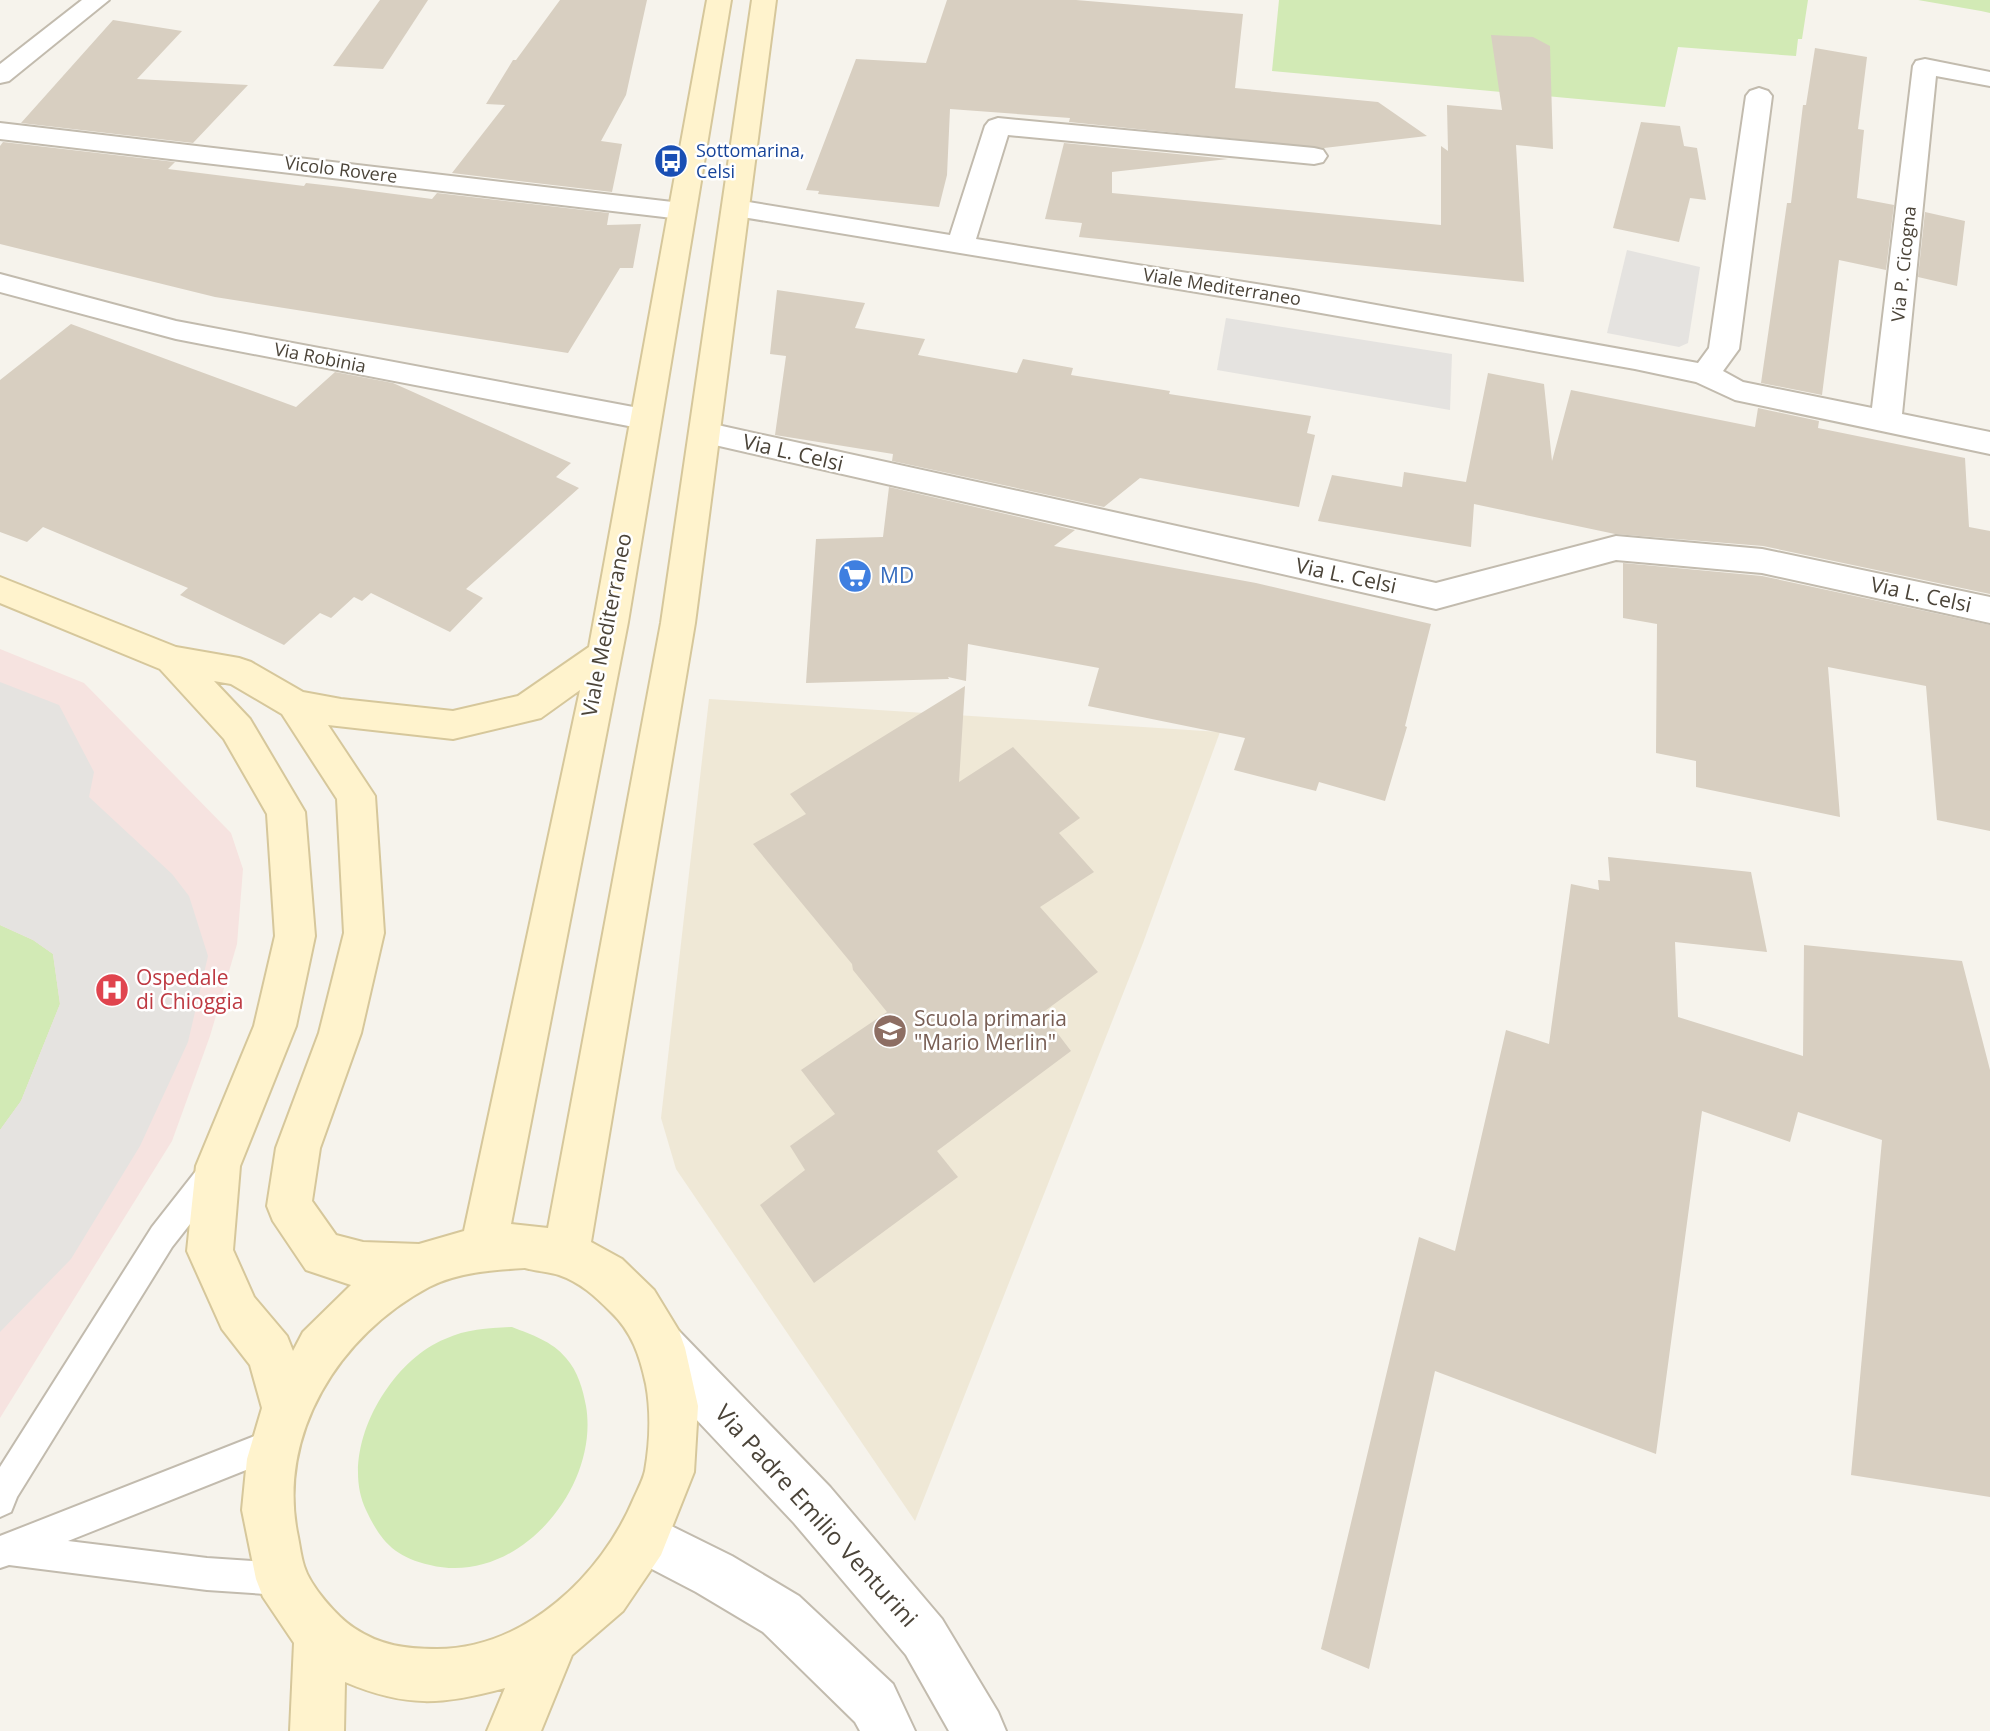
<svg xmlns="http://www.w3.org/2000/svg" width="1990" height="1731" viewBox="0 0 1990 1731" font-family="'Open Sans',sans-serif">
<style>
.education{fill:#efe8d6}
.medical{fill:#f6e3e0}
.green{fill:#d2eab5}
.parking{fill:#e5e3e0}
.building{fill:#d8cfc1}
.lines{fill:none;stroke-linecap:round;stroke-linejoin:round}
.lane-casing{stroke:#c2bbae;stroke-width:4}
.street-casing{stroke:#c2bbae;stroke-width:4}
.secondary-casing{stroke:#d6c79b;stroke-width:4}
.lane{fill:#fff;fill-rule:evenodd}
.street{fill:#fff;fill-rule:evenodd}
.secondary{fill:#fff3cd;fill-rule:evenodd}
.labels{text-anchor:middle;stroke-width:5;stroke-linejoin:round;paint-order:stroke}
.far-transit-label{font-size:18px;fill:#164399;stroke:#fff;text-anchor:start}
.far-street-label{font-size:18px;fill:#4b4439;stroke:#fff}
.street-label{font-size:21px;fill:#4b4439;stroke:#fff}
.shop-label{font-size:21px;fill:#366cbe;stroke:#fff;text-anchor:start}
.health-label{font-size:21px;fill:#be3a42;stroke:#fff;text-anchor:start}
.education-label{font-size:21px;fill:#785e54;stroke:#fff;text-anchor:start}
.near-street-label{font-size:24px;fill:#4b4439;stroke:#fff}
</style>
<rect width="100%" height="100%" fill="#f6f3ec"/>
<path class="education" d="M709,699L1220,732L1143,943L915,1521L676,1169L661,1118Z"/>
<path class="medical" d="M0,649L84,683L231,833L243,869L237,944L210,1036L172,1141L0,1418Z"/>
<g class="green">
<path d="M1279,0H1808L1802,39H1798L1796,56L1678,47L1665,107L1272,71Z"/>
<path d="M1918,0H1990V13L1981,11Z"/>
<path d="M0,925L33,940L53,954L60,1004L21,1101L0,1130Z"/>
<path d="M512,1327C532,1335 552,1341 566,1358C578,1371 583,1390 586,1406C600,1488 517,1587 430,1565C395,1557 381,1542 366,1510C338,1451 388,1362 445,1339C467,1329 488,1328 512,1327Z"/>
</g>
<g class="parking">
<path d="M1627,250L1700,267L1688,343L1679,347L1607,333Z"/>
<path d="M1226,318L1452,354L1450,410L1217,370Z"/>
<path d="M0,682L59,705L94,772L89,797L172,874L189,896L208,956L188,1042L140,1146L71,1259L0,1332V1130L21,1101L60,1004L53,954L33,940L0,925Z"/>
</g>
<g class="building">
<path d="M380,0H428L383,69L333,66Z"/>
<path d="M560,0H647L626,95L601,141L622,144L612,192L452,173L505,105L486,104L513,60H516Z"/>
<path d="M947,0H1076L1243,14L1235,88L1378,102L1427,136L1324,148L1069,122L1070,118L950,109L947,175L939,207L818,194L819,191L806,190L856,59L926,63Z"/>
<path d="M113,20L182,31L137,79L248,85L193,143L21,123Z"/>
<path d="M1491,35L1533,37L1550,46L1553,149L1516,145L1524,282L1079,237L1082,223L1045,219L1064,143L1228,159L1112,172V193L1441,225V146L1448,151L1447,105L1502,110Z"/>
<path d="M1815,48L1867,57L1858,129L1864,130L1857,198L1894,205L1886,270L1839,260L1822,395L1761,383L1787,203H1791L1803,105H1806Z"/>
<path d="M1641,122L1680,126L1684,146L1697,148L1706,200L1690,198L1679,242L1613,228Z"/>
<path d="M3,142L175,162L168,169L304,186L306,183L341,187L432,199L437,193L609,213L607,225L641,224L633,268H620L568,353L215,297L0,244V146Z"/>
<path d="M1925,212L1965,221L1957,286L1918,277Z"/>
<path d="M777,290L865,303L855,328L925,339L918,355L1017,373L1023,359L1073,368L1071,375L1170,391L1169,394L1311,416L1307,433L1315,435L1299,507L1140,478L1104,507L892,461L893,454L775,435L786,356L770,354Z"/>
<path d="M71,324L296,407L335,372L393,383L571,463L556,477L579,488L466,589L483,598L450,632L371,593L362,601L354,597L331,618L320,613L284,645L180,595L188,588L43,527L27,542L0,532V380Z"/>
<path d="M1488,373L1544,384L1552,461L1571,390L1755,427L1758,408L1819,421L1818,428L1965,458L1969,527L1990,531V594L1763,546L1615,534L1474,504L1471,547L1318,521L1332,475L1402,487L1404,472L1466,482Z"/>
<path d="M889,487L1075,530L1054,546L1256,583L1431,624L1405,726L1407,727L1385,801L1319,782L1316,791L1234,770L1245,738L1088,706L1099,668L968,644L966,681L948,677L949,679L806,683L816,539L883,537Z"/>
<path d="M1623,563L1762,576L1990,625V831L1937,820L1926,686L1828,667L1840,817L1696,787V761L1656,753L1657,624L1623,618Z"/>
<path d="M965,686L959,782L1013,747L1080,818L1059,833L1094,872L1040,907L1098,972L1042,1013L1071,1051L937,1151L958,1177L814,1283L760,1205L805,1170L790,1146L835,1114L801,1070L887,1012L853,970L852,964L753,844L806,814L790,794Z"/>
<path d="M1608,857L1751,872L1767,952L1675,942L1678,1017L1803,1056L1804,945L1962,961L1990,1070V1497L1851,1475L1882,1140L1798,1112L1790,1142L1702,1111L1656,1454L1435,1371L1369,1669L1321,1649L1419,1237L1455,1251L1506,1030L1549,1044L1571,884L1599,890L1598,880L1610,881Z"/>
</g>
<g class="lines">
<g class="lane-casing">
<g id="lane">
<path d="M213,1159L223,1162L227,1172L223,1182L172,1247L17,1497L11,1512L0,1517V1467L152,1227L203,1162Z"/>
<path d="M275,1428L286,1432L290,1443L286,1454L68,1541L207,1558L281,1563L292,1568L297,1579L292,1590L281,1595L207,1590L9,1565L0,1568V1536Z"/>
</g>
</g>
<g class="street-casing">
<g id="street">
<path d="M82,0H109L9,81L0,83V64Z"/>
<path d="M1925,59L1990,72V86L1936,76L1902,414L1990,432V454L1735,400L1696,382L1635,369L1293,308L736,216L726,214L722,208L726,202L736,200L950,235L985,126L989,121L998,118L1314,148L1323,150L1327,156L1323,162L1314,164L1008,135L976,239L1293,290L1698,363L1709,348L1746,96L1750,91L1759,88L1768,91L1772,96L1739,349L1723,371L1743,382L1872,408L1913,66L1916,61Z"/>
<path d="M0,123L681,203L691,205L695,211L691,217L681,219L0,139Z"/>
<path d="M0,274L176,321L644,409L655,412L659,419L655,426L644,429L176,339L0,292Z"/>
<path d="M704,422L1436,583L1616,536L1762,549L1990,597V623L1762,573L1616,560L1436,609L693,440L689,433L693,426Z"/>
<path d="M662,1325L679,1331L830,1487L942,1619L998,1712L1006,1731H949L906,1655L794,1523L645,1365L639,1348L645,1331Z"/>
<path d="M643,1512L732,1556L799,1596L893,1684L915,1731H860L855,1722L763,1632L696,1592L625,1555L618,1537L625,1519Z"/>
</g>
</g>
<g class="secondary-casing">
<path id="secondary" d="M707,0H731L628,622L511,1224L548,1228L661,623L752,0H776L695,623L591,1242L622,1259L654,1290L679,1331L685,1348L698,1406L694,1472L661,1555L623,1611L572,1655L541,1731H487L505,1688C442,1705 407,1708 345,1682L344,1731H290L294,1643L263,1597L256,1579L242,1510L247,1459L262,1408L250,1365L222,1329L187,1251L196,1166L254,1026L275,936L267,814L224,739L160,669L0,603V577L176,647L239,658L251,662L303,692L341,699L453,711L518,696L589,647ZM214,681L231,684L282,714L337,799L344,933L319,1033L276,1148L267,1206L273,1221L306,1270L351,1285L303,1332L293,1351L287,1336L254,1297L233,1250L240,1166L296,1026L315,936L305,812L250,719ZM580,690L464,1231L419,1244L363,1242L336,1235L312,1201L320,1148L361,1033L384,933L375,796L328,725L453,739L541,718ZM525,1268C536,1271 549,1272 559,1275C580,1282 596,1297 611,1312C632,1332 640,1356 646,1384C651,1411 650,1443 645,1471C643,1480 638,1489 634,1498C602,1575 525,1649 437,1649C406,1649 381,1646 354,1628C337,1617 310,1586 304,1566C301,1557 300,1547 298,1537C276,1435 339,1335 429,1287C458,1272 493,1270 525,1268Z"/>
</g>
<use href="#lane" class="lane"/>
<use href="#street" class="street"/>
<use href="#secondary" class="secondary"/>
</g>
<defs>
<g id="bus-disc" transform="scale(1.75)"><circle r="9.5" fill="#1a4fb4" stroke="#fff"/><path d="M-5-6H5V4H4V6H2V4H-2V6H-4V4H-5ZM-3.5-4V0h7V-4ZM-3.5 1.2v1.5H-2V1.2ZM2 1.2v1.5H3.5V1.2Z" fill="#fff"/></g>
<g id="supermarket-disc" transform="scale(1.75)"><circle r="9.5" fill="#3f7fe0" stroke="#fff"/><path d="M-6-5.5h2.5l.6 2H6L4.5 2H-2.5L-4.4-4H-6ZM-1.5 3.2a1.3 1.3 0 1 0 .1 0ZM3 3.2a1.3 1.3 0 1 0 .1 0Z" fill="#fff"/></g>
<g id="hospital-disc" transform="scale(1.75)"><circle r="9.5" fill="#e0444e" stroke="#fff"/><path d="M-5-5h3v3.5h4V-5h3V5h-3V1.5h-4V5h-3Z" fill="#fff"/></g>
<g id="school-disc" transform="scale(1.75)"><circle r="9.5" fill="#8d6e63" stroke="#fff"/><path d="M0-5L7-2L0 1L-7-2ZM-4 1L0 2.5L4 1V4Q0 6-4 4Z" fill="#fff"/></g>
</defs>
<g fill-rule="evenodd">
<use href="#bus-disc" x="671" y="161"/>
<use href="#supermarket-disc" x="855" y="576"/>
<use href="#hospital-disc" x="112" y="990"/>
<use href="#school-disc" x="890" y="1031"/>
</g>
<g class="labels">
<g class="far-transit-label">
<text x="696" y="157">Sottomarina,<tspan x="696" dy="21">Celsi</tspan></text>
</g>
<g class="far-street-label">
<text transform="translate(341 170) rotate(7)" y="6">Vicolo Rovere</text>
<text transform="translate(1904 264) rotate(-84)" y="6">Via P. Cicogna</text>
<text transform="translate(1222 287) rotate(9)" y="6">Viale Mediterraneo</text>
<text transform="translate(320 358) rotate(11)" y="6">Via Robinia</text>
</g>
<g class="street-label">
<text transform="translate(793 453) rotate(13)" y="7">Via L. Celsi</text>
<text transform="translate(1346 576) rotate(12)" y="7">Via L. Celsi</text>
<text transform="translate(1921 595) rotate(12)" y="7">Via L. Celsi</text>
<text transform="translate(607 625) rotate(-79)" y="7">Viale Mediterraneo</text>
</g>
<g class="shop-label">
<text x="880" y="583">MD</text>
</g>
<g class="health-label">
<text x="136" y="985">Ospedale<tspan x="136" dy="24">di Chioggia</tspan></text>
</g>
<g class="education-label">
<text x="914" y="1026">Scuola primaria<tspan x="914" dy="24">"Mario Merlin"</tspan></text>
</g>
<g class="near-street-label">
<text transform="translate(816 1516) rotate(48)" y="8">Via Padre Emilio Venturini</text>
</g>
</g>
</svg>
